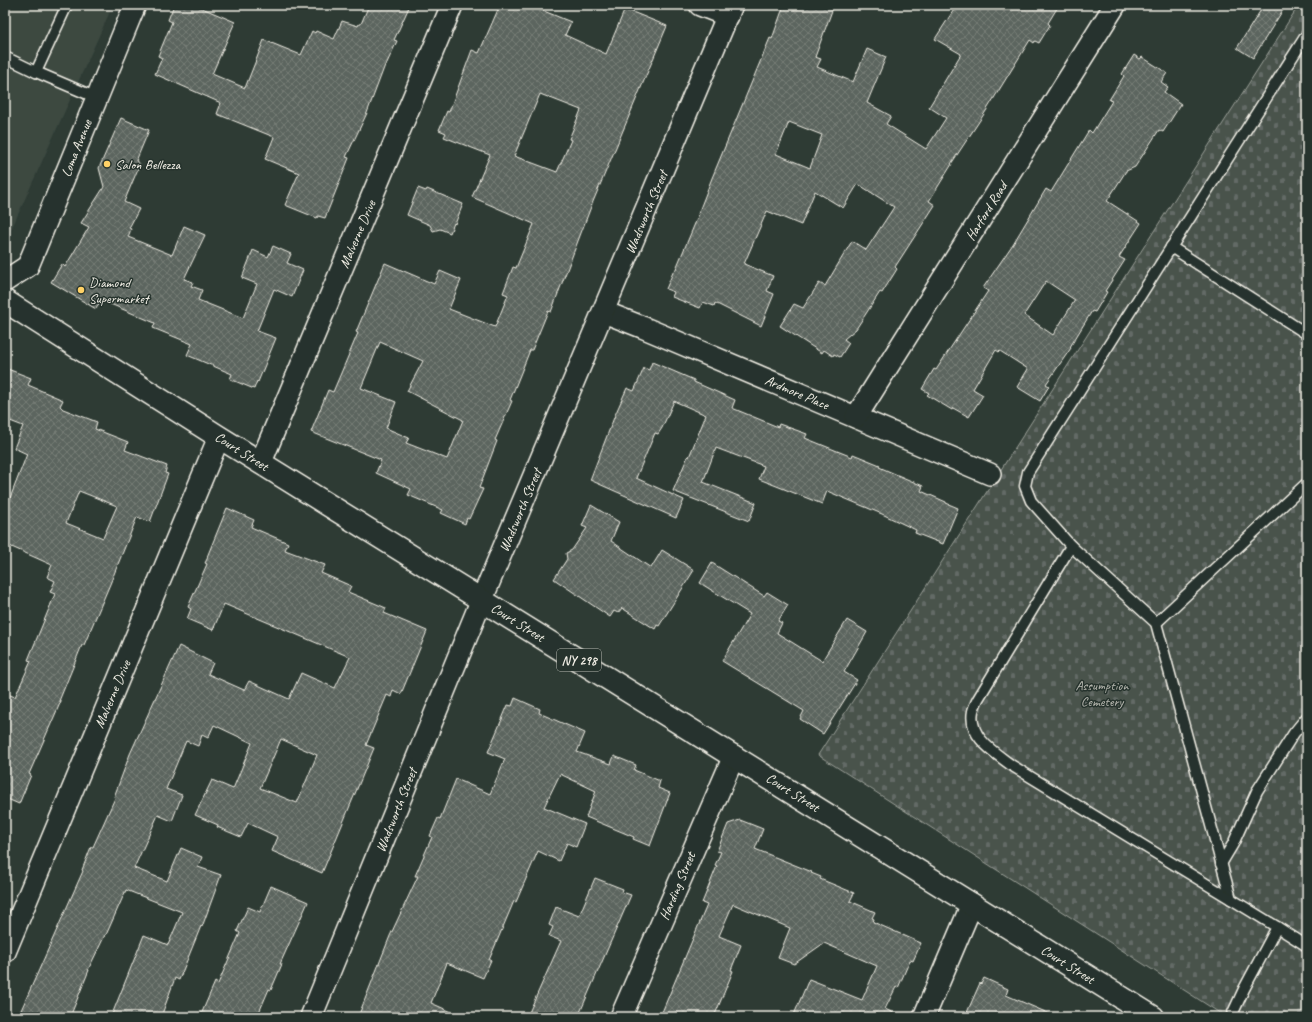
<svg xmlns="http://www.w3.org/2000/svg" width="1312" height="1022" viewBox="0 0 1312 1022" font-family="Caveat,sans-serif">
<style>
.built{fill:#3c4841}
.cemetery{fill:url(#cemetery-stones);stroke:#9ea29a}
.building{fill:url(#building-cross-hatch);stroke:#f4f1e8;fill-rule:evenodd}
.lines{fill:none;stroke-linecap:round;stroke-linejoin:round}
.lane-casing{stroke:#f4f1e8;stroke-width:13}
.street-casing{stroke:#f4f1e8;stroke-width:24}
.primary-casing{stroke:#f4f1e8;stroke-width:25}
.lane{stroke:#26332d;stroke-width:10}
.street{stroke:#26332d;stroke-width:21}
.primary{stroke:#26332d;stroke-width:22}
.poi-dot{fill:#ffd166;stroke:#26332d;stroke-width:1.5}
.labels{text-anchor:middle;stroke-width:3;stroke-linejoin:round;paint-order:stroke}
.shield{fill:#26332d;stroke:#b6b8b0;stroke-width:1}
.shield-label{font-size:13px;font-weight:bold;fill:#f4f1e8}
.street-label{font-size:14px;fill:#f4f1e8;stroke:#26332d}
.poi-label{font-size:14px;fill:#f4f1e8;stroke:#26332d;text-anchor:start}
.park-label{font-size:14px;fill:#b8b9b1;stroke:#26332d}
</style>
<defs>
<pattern id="cemetery-stones" width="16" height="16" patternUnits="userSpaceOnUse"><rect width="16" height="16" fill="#48524c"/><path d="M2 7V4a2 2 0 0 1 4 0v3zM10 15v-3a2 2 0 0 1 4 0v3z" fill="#636b66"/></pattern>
<pattern id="building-cross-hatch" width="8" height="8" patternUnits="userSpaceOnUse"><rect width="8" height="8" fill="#5c655e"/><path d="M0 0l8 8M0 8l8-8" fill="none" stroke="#747c75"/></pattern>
</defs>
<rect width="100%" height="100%" fill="#2e3b34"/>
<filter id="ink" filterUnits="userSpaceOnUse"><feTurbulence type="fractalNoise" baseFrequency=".025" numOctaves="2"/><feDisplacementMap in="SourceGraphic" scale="8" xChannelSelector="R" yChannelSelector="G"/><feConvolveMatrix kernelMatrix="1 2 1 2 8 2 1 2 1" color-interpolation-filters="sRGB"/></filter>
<g filter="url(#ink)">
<path class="built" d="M5,5H113L6,241L5,240Z"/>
<path class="cemetery" d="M1299,5H1307V1017H1226L818,755Z"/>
<g class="building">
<path d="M174,5H195L235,22L212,74L245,88L264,40L301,55L312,31L315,33L316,31L334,39L342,21L358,26L359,24H361L369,5H410L394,40L397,41L386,65H385L367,113L346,157L349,158L325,218L318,216L317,218L285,205L299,173L265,159L274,137L217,114L221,103L155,74L162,58L158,56L172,22L168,20Z"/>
<path d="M500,5H529L571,22L565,35L606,54L625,9L667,26L592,204L551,312L548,311L532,350H530L510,400L512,401L495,440L497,441L479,488L483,489L469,519L467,518L465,524L441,513L443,510L408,495L411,489L376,473L381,460L311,432L328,390L333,392L358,333L356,332L385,263L434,284L440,271L461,280L449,309L495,327L508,295L503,293L513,267L516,268L534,224L472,197L490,155L444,137L446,133L439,130L447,111L449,112L472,50L479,53ZM540,94L581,110L569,139L571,140L557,172L514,156ZM380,342L423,361L407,391L463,420L447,459L406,443L409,438L386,428L396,402L361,388Z"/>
<path d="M784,5H834L815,57L821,59L817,67L853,82L867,49L886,57L867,103L891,116L886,124L926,149L946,118L929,107L961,54L935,39L957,5H1059L1048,23L1050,25L1039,43L1035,41L1034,43L1030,40L986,111L951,164H952L929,201L935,205L895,267L897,269L882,293L880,292L856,329L844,339L849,343L840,357L834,354L833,356L824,350L822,353L780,326L794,304L803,308L819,283L825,286L852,241L866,250L894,207L858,184L843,208L815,191L801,225L767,211L744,264L773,276L767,291L774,294L761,326L715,303L714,306L703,302L700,308L672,297L674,292L666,289L674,270L675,271L699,214H698L712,178L770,38L772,39ZM789,122L822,135L810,168L776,154Z"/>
<path d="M1264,5H1286L1253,58L1237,48Z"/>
<path d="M1134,55L1140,59L1142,57L1167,73L1161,82L1168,87L1164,92L1181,104L1163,132L1159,130L1135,167L1126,171L1107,201L1141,223L1119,257L1125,260L1105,291L1107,292L1095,312L1092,311L1070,347L1071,348L1046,384L1049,386L1040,401L1017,387L1028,369L1000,351L999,352L996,350L973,389L983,395L969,417L953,408L952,410L927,395L929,393L922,389L934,369L936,370L988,291L983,288L1013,244L1046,189L1051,192L1089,130L1092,133L1112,101L1109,100L1124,76L1122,74ZM1046,281L1075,300L1053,335L1024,315Z"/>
<path d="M121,118L149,130L136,161L140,164L124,202L139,209L129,228L131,229L128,237L172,255L184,226L205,235L184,279L193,282L191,286L202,290L198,300L243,318L257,284L242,278L253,250L268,257L273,246L291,254L287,263L303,270L292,297L274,289L257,331L276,338L258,382L257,381L254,389L230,379L232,374L187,355L192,344L153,328L155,323L101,300L96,309L51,282L62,264L65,267L89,227L81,223L104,187L99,168Z"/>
<path d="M418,188L426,191L427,189L463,204L455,224L454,223L450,233L440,229L433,231L430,225L407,215Z"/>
<path d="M652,362L694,380V382L735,400L732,408L778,427L779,424L807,434L805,438L852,457L853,454L880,465L879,467L923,486L921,491L946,502V503L958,508L943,544L915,533L916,530L882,514L827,491L822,504L759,479L764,466L716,448L703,482L756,503L749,521L673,491L688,456L689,457L706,415L674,401L662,428L658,434L655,433L636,478L684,500L676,518L590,480L615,415L627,388L634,391L644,368L649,370Z"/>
<path d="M5,368L31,378L28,385L63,400L60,406L63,409L97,422L95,429L128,442L125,450L167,466L165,473L168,474L150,522L137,517L110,584L84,645H82L59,701H61L29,774L31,775L19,804L5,798V693L15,697L31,661L28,660L55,594L50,592L55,581L47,577L52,565L5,544V511L27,454L14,448L23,426L5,419ZM79,491L117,506L103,538L66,523Z"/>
<path d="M591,505L619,522L611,541L651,568L662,550L694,570L659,626L657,625L655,629L622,608L618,613L614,611L610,617L554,579L567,559L566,553L572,550L587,528L582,526Z"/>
<path d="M227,508L254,520L251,527L288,543L285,550L325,565L321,573L351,586L348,592L386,608L384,613L427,631L401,694L393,690L391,697L387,695L366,745L374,748L322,873L272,851L278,837L248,823L241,837L217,827L218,825L195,815L212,780L233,789L252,743L214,725L208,738L202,735L198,746L186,741L166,789L182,795L172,821L158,815L134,868L167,881L181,848L202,857L198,867L221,875L202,927L201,926L179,980L175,978L161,1017H111L144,935L168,945L182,912L126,890L106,935H105L88,970H89L70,1017H18L83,871L82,870L91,847H93L115,798L114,797L130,754L179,646L213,663L208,674L244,690L249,681L289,699L301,673L335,688L350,657L224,604L213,630L187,619L191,609L188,607L207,564L205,563L208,557H207ZM281,739L317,755L297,803L260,788Z"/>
<path d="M712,563L764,596L767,592L788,605L778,621L782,623L777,633L822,661L847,620L867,632L844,672L857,680L823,734L800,719L804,711L722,661L750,614L700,583Z"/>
<path d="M515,698L540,709L539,713L585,733L577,752L611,764L614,756L636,765L634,770L660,781L658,788L670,793L650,846L633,839L634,837L586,817L596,791L560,774L544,807L585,824L576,847L567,843L559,861L538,851L516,902L514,901L489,960H491L483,978L447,963L431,1003L463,1017H358L390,936L418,876H415L432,837L430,836L438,818L440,819L456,779L490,794L505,759L488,752L508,705L512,706Z"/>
<path d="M740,820L763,829L755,849L812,872L811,873L821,877L820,879L854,893L850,901L875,912L872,918L874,919L873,922L921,943L913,961L910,960L898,988L896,987L885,1009L902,1017H793L809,979L862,1000L877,966L824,943L794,964L778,958L790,928L733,904L719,936L741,945L731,970L733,971L714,1017H660L707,905L702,903L717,866L715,865L721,852L717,851L728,824Z"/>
<path d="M595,878L623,889L622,892L631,895L578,1017H527L561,941L549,936L553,927L549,925L556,907L579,916Z"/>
<path d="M271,886L308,902L280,964H282L271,990L269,989L257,1017H200L215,982L218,984L240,933L237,931L248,907L260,912Z"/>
<path d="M984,978L1008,989L1006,995L1057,1017H965L980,983L981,984Z"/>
</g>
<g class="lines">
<g class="lane-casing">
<g id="lane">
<path d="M67,5L36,72L97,98"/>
<path d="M5,57L36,72"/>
<path d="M1171,247L1307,334"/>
<path d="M1071,546L1156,623L1231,899"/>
<path d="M1156,623L1307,483"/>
<path d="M1221,864L1233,844L1257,791L1294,733L1307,717"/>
<path d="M1277,927L1307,946"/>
<path d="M1231,1017L1244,989L1277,927L1011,765C994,752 968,737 973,711C974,707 976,703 978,699L1071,546L1031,501L1025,486L1028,472L1307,34"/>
</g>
</g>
<g class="street-casing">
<g id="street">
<path d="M700,5L728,16"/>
<path d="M5,281L28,266L135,5"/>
<path d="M604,312L642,327L990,474"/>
<path d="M856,417L1115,5"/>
<path d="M261,462L452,5"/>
<path d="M5,952L219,437"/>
<path d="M311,1017L482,599L732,5"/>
<path d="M621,1017L734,756"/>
<path d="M924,1017L972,904"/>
</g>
</g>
<g class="primary-casing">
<path id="primary" d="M5,301L219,437L1153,1017"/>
</g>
<use href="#lane" class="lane"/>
<use href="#street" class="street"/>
<use href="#primary" class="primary"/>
</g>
</g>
<g class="poi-dot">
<circle cx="107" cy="164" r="4"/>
<circle cx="81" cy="290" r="4"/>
</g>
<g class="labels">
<rect class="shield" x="557" y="649" width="44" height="22" rx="3"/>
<g class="shield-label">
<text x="579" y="665">NY 298</text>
</g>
<g class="street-label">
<text transform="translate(76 148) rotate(-68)" y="5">Loma Avenue</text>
<text transform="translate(986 211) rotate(-58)" y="5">Harford Road</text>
<text transform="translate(646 212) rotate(-67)" y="5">Wadsworth Street</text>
<text transform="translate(357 234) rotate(-67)" y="5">Malverne Drive</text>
<text transform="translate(797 392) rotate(23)" y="5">Ardmore Place</text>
<text transform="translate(242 451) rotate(32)" y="5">Court Street</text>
<text transform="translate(520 510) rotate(-67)" y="5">Wadsworth Street</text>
<text transform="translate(518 622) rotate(32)" y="5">Court Street</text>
<text transform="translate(112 694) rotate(-67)" y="5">Malverne Drive</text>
<text transform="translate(793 792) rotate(32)" y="5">Court Street</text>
<text transform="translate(396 810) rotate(-68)" y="5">Wadsworth Street</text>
<text transform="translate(677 886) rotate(-67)" y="5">Harding Street</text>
<text transform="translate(1068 964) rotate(32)" y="5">Court Street</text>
</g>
<g class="poi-label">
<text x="115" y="169">Salon Bellezza</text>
<text x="89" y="287">Diamond<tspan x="89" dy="16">Supermarket</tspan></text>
</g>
<g class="park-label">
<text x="1102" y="690">Assumption<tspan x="1102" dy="16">Cemetery</tspan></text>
</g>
</g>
<rect width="1312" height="1022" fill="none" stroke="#26332d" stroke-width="20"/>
<rect x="10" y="10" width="1292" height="1002" fill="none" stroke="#f4f1e8" stroke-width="1.5" filter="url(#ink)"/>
</svg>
